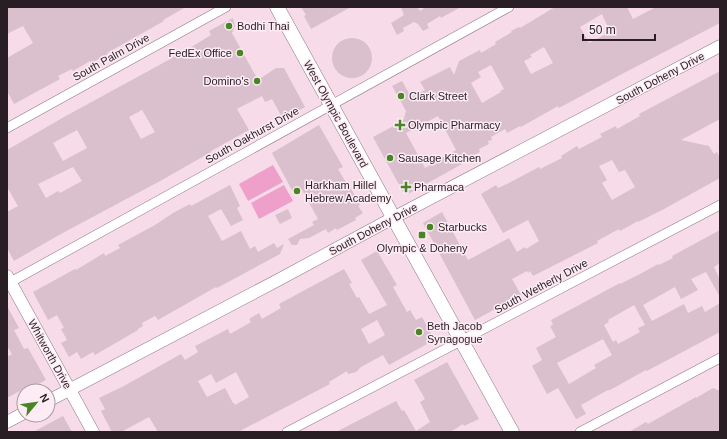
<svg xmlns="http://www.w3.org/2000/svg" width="727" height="439" viewBox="0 0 727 439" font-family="Arial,sans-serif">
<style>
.green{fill:#eea0ca}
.building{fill:#dabfcc;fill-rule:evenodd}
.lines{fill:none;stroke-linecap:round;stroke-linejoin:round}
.street-casing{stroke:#907784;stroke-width:10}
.secondary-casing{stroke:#907784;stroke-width:13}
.primary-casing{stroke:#907784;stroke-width:15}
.street{stroke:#fff;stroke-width:9}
.secondary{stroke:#fff;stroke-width:12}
.primary{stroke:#fff;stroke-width:14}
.poi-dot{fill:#488524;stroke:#fdecf4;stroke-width:1.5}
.labels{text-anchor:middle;stroke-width:3;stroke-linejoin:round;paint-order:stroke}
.poi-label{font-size:11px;fill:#281e23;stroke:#fdecf4;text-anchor:start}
.street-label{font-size:11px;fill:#281e23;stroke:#fdecf4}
</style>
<rect width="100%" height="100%" fill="#f7dbe9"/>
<g class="green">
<path d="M273,165L283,182L248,201L239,184Z"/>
<path d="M284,185L293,201L259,219L251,203Z"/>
</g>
<g class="building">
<path d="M7,7H186L163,20L164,21L107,53L108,54L91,63L90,61L73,71L72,69L58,76L60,79L14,104L7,91V58L33,43L23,26L7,34Z"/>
<path d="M301,7H351L311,29L304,16L306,15Z"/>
<path d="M401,7H417L420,11L426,7H461L441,18L440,16L427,24L429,28L423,31L418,24L414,22L403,28L404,31L397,35L391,23L404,15Z"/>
<path d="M555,7H627L633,19L656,7H720V23L622,74L559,108L558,106L521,127L520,126L507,133L505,129L491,137L492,140L488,141L489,144L479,149L480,152L461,162L462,164L408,194L403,192L373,137L403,121L406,111L392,86L402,81L411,97L425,90L420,82L450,67L454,75L459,61L480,50L481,53L496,44L495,42L512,32L511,31L519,27L520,28ZM602,14L610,32L589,43L580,27ZM544,47L553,63L531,74L524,61L532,57L530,55ZM491,65L504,89L500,91L501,92L482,103L471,83L481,77L478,72ZM438,116L456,150L425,168L406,133Z"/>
<path d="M233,18L235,26L232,33L258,80L276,68H284L305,107L283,119L272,99L265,102L262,96L237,109L249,130L211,151V152L162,180L59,235L14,261L7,248V212L18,206L7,187V150L64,117L185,51L211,35L209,31ZM142,110L155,132L141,139L129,117ZM77,130L87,148L63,161L53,143ZM73,167L82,181L60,193L58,191L46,198L38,184Z"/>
<circle cx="352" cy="58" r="20"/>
<path d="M720,71V119L681,140L709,146L714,154L717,152L720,158V178L664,209L638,222V221L620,231L619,229L597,241L598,243L533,276L530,271L528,273L527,271L512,279L521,295L475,320L423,223L442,212L468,260L509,238L517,252L525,247L526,249L539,241L528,220L503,233L481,194L496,185L498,188L507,184L539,167L540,169L562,158L561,156L577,146L579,149L602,137L600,134L616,126L617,129L640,116L639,114L673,96ZM612,160L619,172L625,170L635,187L612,200L602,183L607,180L599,166Z"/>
<path d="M319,125L343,167L338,169L348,186L349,185L360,205L358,206L363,213L355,218L356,220L337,230L336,228L328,233L326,229L309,238L300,239L297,245H292L288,239L314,225L312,222L318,219L302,190L294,194L272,153Z"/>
<path d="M230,185L240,206L237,208L243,220L231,226L221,209L208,216L222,241L241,231L250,249L255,246L258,252L274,243L277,248L284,244L280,254L217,288L216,287L158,320L155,316L142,323L143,326L138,329V330L95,355L93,352L81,359L77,352L69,357L61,343L67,340L61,329L64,328L57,315L48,320L33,292L75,269L76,270L104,253L105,256L120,248L118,245L155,225L173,213L190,204L191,206Z"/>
<path d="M288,209L292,218L280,224L275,215Z"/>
<path d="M720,230V263L714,267L720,280V297L706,272L691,279L698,290L681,299L675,287L643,305L652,321L684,304L688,313L702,306L705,312L720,303V332L647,371L646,370L610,390H608L581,405L586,414L576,419L558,388L547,394L532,366L542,360L536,348L556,337L550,326L553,325L551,320L620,283V284L640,274L658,264L659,265L673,258L672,256ZM634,305L645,325L638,328L640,332L618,344L616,340L613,342L604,325L609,322L608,320ZM603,339L612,355L594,365L596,368L569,384L557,363Z"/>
<path d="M377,251L397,285L393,287L407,312L410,310L416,320L422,317L434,339L426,343L427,344L389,365L383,355L361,367L356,372L348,374L347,371L329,382L330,384L238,432H158L149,417L121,432H112L101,411L105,409L99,398L124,386L181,354L185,360L198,352L195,346L228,329L230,334L251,322L249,319L259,313L262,319L281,308L279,304L344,269L352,283L349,284L357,298L359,297L369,314L387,305L361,260ZM377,320L385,335L369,344L361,329ZM236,372L249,397L235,405L234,403H233L225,388L207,397L198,381L211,374L216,383Z"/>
<path d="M7,306L19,328L14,330L24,349L28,348L46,380L31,388L29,386L7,398V357L12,354L7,346Z"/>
<path d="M447,362L479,419L464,426L463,424L450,432H336L396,401L402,411L404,410L416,431L430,422L420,402L425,399L414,380Z"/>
<path d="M713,388L720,391V432H629L646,422L648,424L696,397V398Z"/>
<path d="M63,416L72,432H33Z"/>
</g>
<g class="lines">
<g class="street-casing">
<g id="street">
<path d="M7,128L226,7"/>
<path d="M7,284L509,7"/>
<path d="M287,432L720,205"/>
<path d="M580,432L720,358"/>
</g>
</g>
<g class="secondary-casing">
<g id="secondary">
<path d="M7,276L93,432"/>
<path d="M48,401L280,279L393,218L720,46"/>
<path d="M7,422L24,413"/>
</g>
</g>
<g class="primary-casing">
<path id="primary" d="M277,7L512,432"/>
</g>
<use href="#street" class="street"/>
<use href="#secondary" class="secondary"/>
<use href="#primary" class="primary"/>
</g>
<g class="poi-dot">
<circle cx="229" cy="26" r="4"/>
<circle cx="240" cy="53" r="4"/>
<circle cx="257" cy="81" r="4"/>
<circle cx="401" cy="96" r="4"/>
<path d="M398 119h4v4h4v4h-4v4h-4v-4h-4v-4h4z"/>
<circle cx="390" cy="158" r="4"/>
<path d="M404 181h4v4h4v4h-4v4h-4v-4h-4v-4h4z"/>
<circle cx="297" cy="191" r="4"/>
<circle cx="430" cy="227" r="4"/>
<rect x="418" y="231" width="8" height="8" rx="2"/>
<circle cx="419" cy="332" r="4"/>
</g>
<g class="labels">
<g class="poi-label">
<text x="237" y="30">Bodhi Thai</text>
<text x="232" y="57" text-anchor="end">FedEx Office</text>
<text x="249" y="85" text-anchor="end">Domino's</text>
<text x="409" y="100">Clark Street</text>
<text x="408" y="129">Olympic Pharmacy</text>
<text x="398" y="162">Sausage Kitchen</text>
<text x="305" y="189">Harkham Hillel<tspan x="305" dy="13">Hebrew Academy</tspan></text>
<text x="414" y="191">Pharmaca</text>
<text x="438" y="231">Starbucks</text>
<text x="422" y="252" text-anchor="middle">Olympic &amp; Doheny</text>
<text x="427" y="330">Beth Jacob<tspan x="427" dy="13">Synagogue</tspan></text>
</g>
<g class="street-label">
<text transform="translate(111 57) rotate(-29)" y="4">South Palm Drive</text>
<text transform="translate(660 78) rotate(-28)" y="4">South Doheny Drive</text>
<text transform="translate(336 114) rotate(61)" y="4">West Olympic Boulevard</text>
<text transform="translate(252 135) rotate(-29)" y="4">South Oakhurst Drive</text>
<text transform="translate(373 229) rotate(-28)" y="4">South Doheny Drive</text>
<text transform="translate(541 286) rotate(-28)" y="4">South Wetherly Drive</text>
<text transform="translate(50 354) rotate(61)" y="4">Whitworth Drive</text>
</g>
</g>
<rect width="727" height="439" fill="none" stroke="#281e23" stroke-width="16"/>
<g transform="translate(36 403) rotate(61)"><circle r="19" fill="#fdecf4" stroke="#a89aa0"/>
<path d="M0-3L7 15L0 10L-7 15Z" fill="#488524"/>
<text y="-6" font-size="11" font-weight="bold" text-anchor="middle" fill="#281e23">N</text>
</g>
<path d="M583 34v6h72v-6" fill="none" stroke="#281e23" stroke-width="2"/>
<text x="589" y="34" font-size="12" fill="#281e23" stroke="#fdecf4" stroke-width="3" paint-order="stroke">50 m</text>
</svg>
